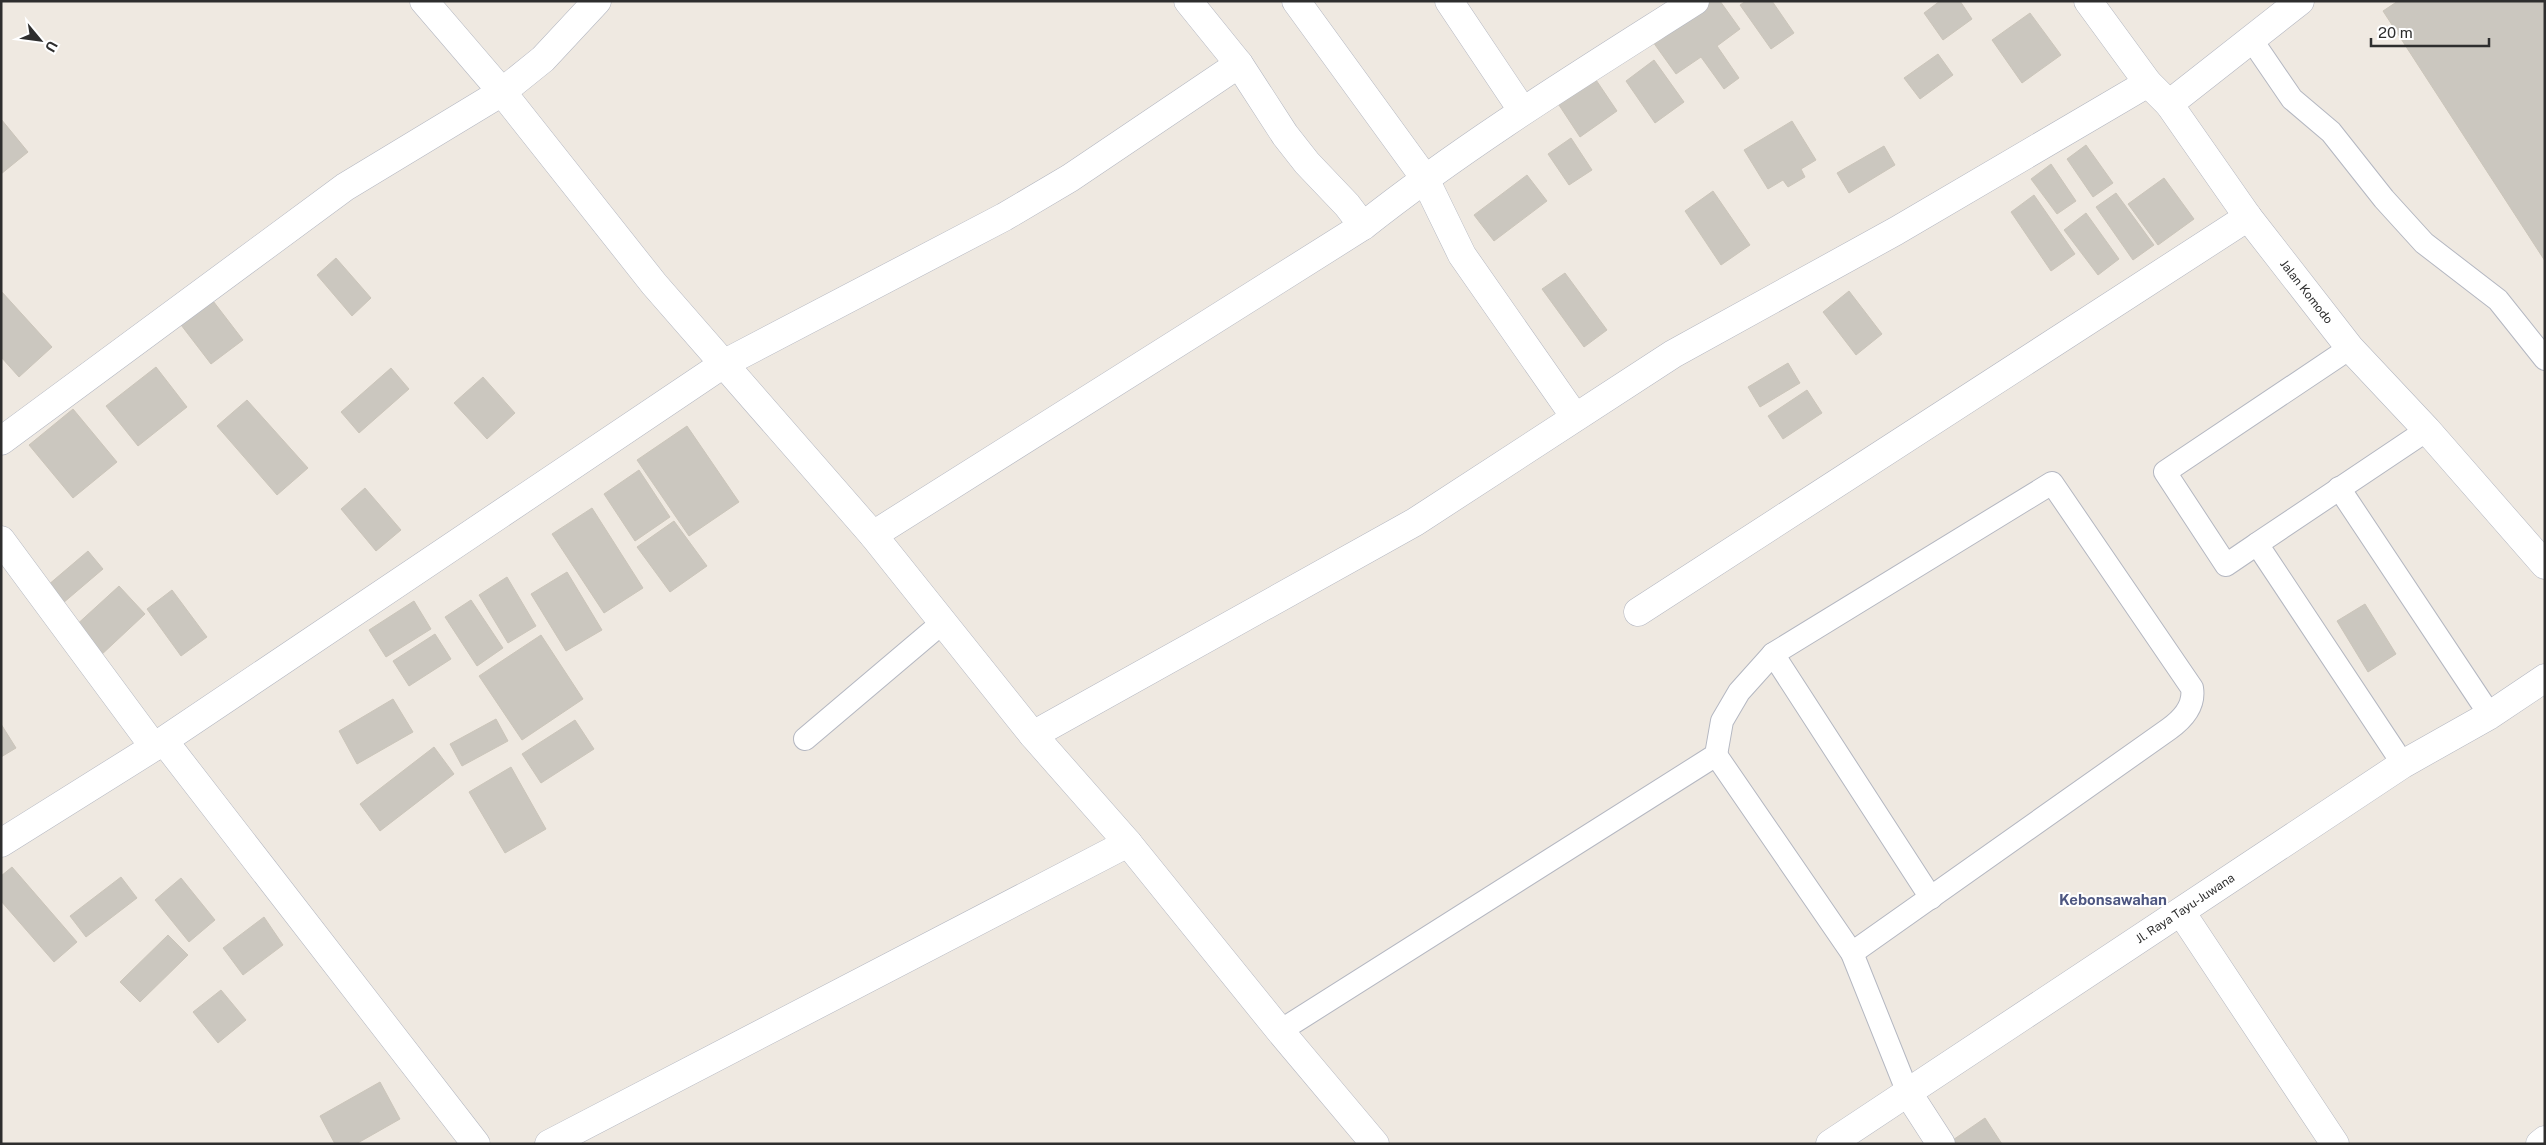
<svg xmlns="http://www.w3.org/2000/svg" width="2546" height="1145" viewBox="0 0 2546 1145" font-family="'Public Sans',sans-serif">
<style>
.building{fill:#cbc7bf;stroke:#cbc5ba}
.lines{fill:none;stroke-linecap:round;stroke-linejoin:round}
.service-casing{stroke:#b4b7c1;stroke-width:24}
.minor-casing{stroke:#b4b7c1;stroke-width:29}
.secondary-casing{stroke:#b4b7c1;stroke-width:29}
.service{stroke:#fff;stroke-width:22}
.minor{stroke:#fff;stroke-width:28}
.secondary{stroke:#fff;stroke-width:28}
.labels{text-anchor:middle;stroke-width:4;stroke-linejoin:round;paint-order:stroke}
.street-label{font-size:12px;fill:#2e2e2e;stroke:#fff}
.quarter-label{font-size:15px;font-weight:bold;fill:#4d5680;stroke:#fff}
</style>
<rect width="100%" height="100%" fill="#efe9e1"/>
<g class="building">
<path d="M1710,1H1720L1740,29L1717,46L1739,78L1724,89L1701,57L1676,74L1653,42Z"/>
<path d="M1746,1H1772L1794,33L1771,49L1740,5Z"/>
<path d="M1940,1H1960L1972,19L1943,40L1924,13Z"/>
<path d="M2398,1H2545V261L2383,11Z"/>
<path d="M2030,13L2061,55L2022,83L1992,40Z"/>
<path d="M1938,54L1953,75L1920,99L1904,78Z"/>
<path d="M1654,60L1684,102L1655,123L1626,81Z"/>
<path d="M1592,74L1617,111L1580,137L1555,99Z"/>
<path d="M1,119L28,152L1,174Z"/>
<path d="M1792,121L1816,160L1801,169L1805,177L1788,187L1783,180L1768,189L1744,150Z"/>
<path d="M1571,138L1592,170L1569,185L1548,154Z"/>
<path d="M2086,145L2113,183L2093,197L2067,159Z"/>
<path d="M1884,146L1895,165L1849,193L1837,173Z"/>
<path d="M2051,164L2076,201L2057,214L2031,179Z"/>
<path d="M1527,175L1547,201L1494,241L1474,215Z"/>
<path d="M2164,178L2194,219L2158,245L2128,204Z"/>
<path d="M1713,191L1750,245L1721,265L1685,211Z"/>
<path d="M2116,193L2154,245L2133,260L2096,207Z"/>
<path d="M2034,195L2075,254L2051,271L2011,212Z"/>
<path d="M2086,213L2119,259L2098,275L2064,230Z"/>
<path d="M336,258L371,298L352,316L317,275Z"/>
<path d="M1565,273L1607,330L1584,347L1542,289Z"/>
<path d="M1,291L52,347L19,377L1,357Z"/>
<path d="M1849,291L1882,334L1856,355L1823,312Z"/>
<path d="M210,297L243,340L211,364L178,321Z"/>
<path d="M1788,363L1800,383L1760,407L1748,387Z"/>
<path d="M156,367L187,407L138,446L106,406Z"/>
<path d="M391,368L409,389L359,433L341,412Z"/>
<path d="M483,377L515,413L487,439L454,403Z"/>
<path d="M1807,390L1822,413L1783,439L1768,416Z"/>
<path d="M247,400L308,468L277,495L217,426Z"/>
<path d="M73,409L117,462L73,498L29,445Z"/>
<path d="M687,426L739,502L689,536L637,460Z"/>
<path d="M639,470L670,517L635,541L604,494Z"/>
<path d="M365,488L401,530L376,551L341,509Z"/>
<path d="M592,508L643,588L604,613L552,534Z"/>
<path d="M674,521L707,566L670,592L637,547Z"/>
<path d="M88,551L103,569L56,609L41,591Z"/>
<path d="M567,572L602,630L566,651L531,594Z"/>
<path d="M507,577L536,626L508,643L479,595Z"/>
<path d="M119,586L145,614L99,657L73,628Z"/>
<path d="M172,590L207,637L181,656L147,609Z"/>
<path d="M471,600L503,648L477,666L445,617Z"/>
<path d="M414,601L431,629L386,657L369,630Z"/>
<path d="M2365,604L2396,654L2368,672L2337,621Z"/>
<path d="M435,634L451,659L409,686L393,661Z"/>
<path d="M541,635L583,699L522,740L479,676Z"/>
<path d="M393,699L413,732L357,764L339,731Z"/>
<path d="M496,719L508,741L462,766L450,744Z"/>
<path d="M575,720L594,749L541,783L522,754Z"/>
<path d="M1,724L16,748L1,757Z"/>
<path d="M434,747L454,774L380,831L360,804Z"/>
<path d="M511,767L546,829L505,853L469,792Z"/>
<path d="M12,867L77,942L54,962L1,901V876Z"/>
<path d="M121,877L137,898L86,937L70,916Z"/>
<path d="M181,878L215,920L189,942L155,900Z"/>
<path d="M264,917L283,945L243,975L223,948Z"/>
<path d="M168,935L188,955L140,1002L120,982Z"/>
<path d="M221,990L246,1020L218,1043L193,1012Z"/>
<path d="M380,1082L400,1119L356,1144H335L320,1116Z"/>
<path d="M1985,1118L2002,1144H1947Z"/>
</g>
<g class="lines">
<g class="service-casing">
<g id="service">
<path d="M2251,39L2292,99L2331,132L2384,199L2424,243L2498,300L2545,359"/>
<path d="M2339,488L2490,715"/>
<path d="M2257,544L2226,565L2165,472L2350,348"/>
<path d="M1773,654L1931,898"/>
<path d="M805,739L942,623"/>
<path d="M1716,755L1852,953L1908,1093"/>
<path d="M2403,764L2257,544L2427,430"/>
<path d="M1280,1031L1716,755L1722,721L1739,692L1773,654L2052,483L2192,688C2195,706 2183,719 2169,729L1852,953"/>
</g>
</g>
<g class="minor-casing">
<g id="minor">
<path d="M424,1L502,92L654,284L873,535L1033,735L1128,843L1280,1031L1375,1144"/>
<path d="M1188,1L1239,64L1285,135L1307,163L1347,205L1363,226"/>
<path d="M1296,1L1424,177L1462,255L1575,417"/>
<path d="M1449,1L1522,110"/>
<path id="s1" d="M2088,1L2148,83L2169,104L2248,217L2350,348L2427,430L2545,565"/>
<path d="M2169,104L2300,1"/>
<path d="M1,441L345,187L502,92L543,59L597,1"/>
<path d="M873,535L1363,226C1468,143 1582,73 1695,1"/>
<path d="M1,540L154,747"/>
<path d="M1638,612L2248,217"/>
<path d="M1033,735L1415,522L1673,354L1896,231L2148,83"/>
<path d="M164,741L476,1144"/>
<path d="M1,843L154,747L725,363L1004,217L1070,178L1239,64"/>
<path d="M2181,912L2335,1144"/>
<path d="M1908,1093L1941,1144"/>
<path d="M549,1144L1128,843"/>
<path d="M2540,1144L2545,1140"/>
</g>
</g>
<g class="secondary-casing">
<g id="secondary">
<path id="s2" d="M1830,1144L2403,764L2490,715L2545,678"/>
</g>
</g>
<use href="#service" class="service"/>
<use href="#minor" class="minor"/>
<use href="#secondary" class="secondary"/>
</g>
<g class="labels">
<g class="street-label">
<text dy="4" stroke="none"><textPath href="#s1" startOffset="364">Jalan Komodo</textPath></text>
<text dy="4" stroke="none"><textPath href="#s2" startOffset="426">Jl. Raya Tayu-Juwana</textPath></text>
</g>
<g class="quarter-label">
<text x="2113" y="905">Kebonsawahan</text>
</g>
</g>
<rect width="2546" height="1145" fill="none" stroke="#2e2e2e" stroke-width="5"/>
<g transform="translate(40 40) rotate(119)" stroke="#ffffff" stroke-width="4" paint-order="stroke">
<path d="M0-4L9 19L0 12L-9 19Z" fill="#2e2e2e"/>
<text y="-8" font-size="14" font-weight="bold" text-anchor="middle" fill="#2e2e2e">U</text>
</g>
<path d="M2371 38v8h118v-8" fill="none" stroke="#2e2e2e" stroke-width="2.5"/>
<text x="2378" y="38" font-size="15" fill="#2e2e2e" stroke="#ffffff" stroke-width="4" paint-order="stroke">20 m</text>
</svg>
